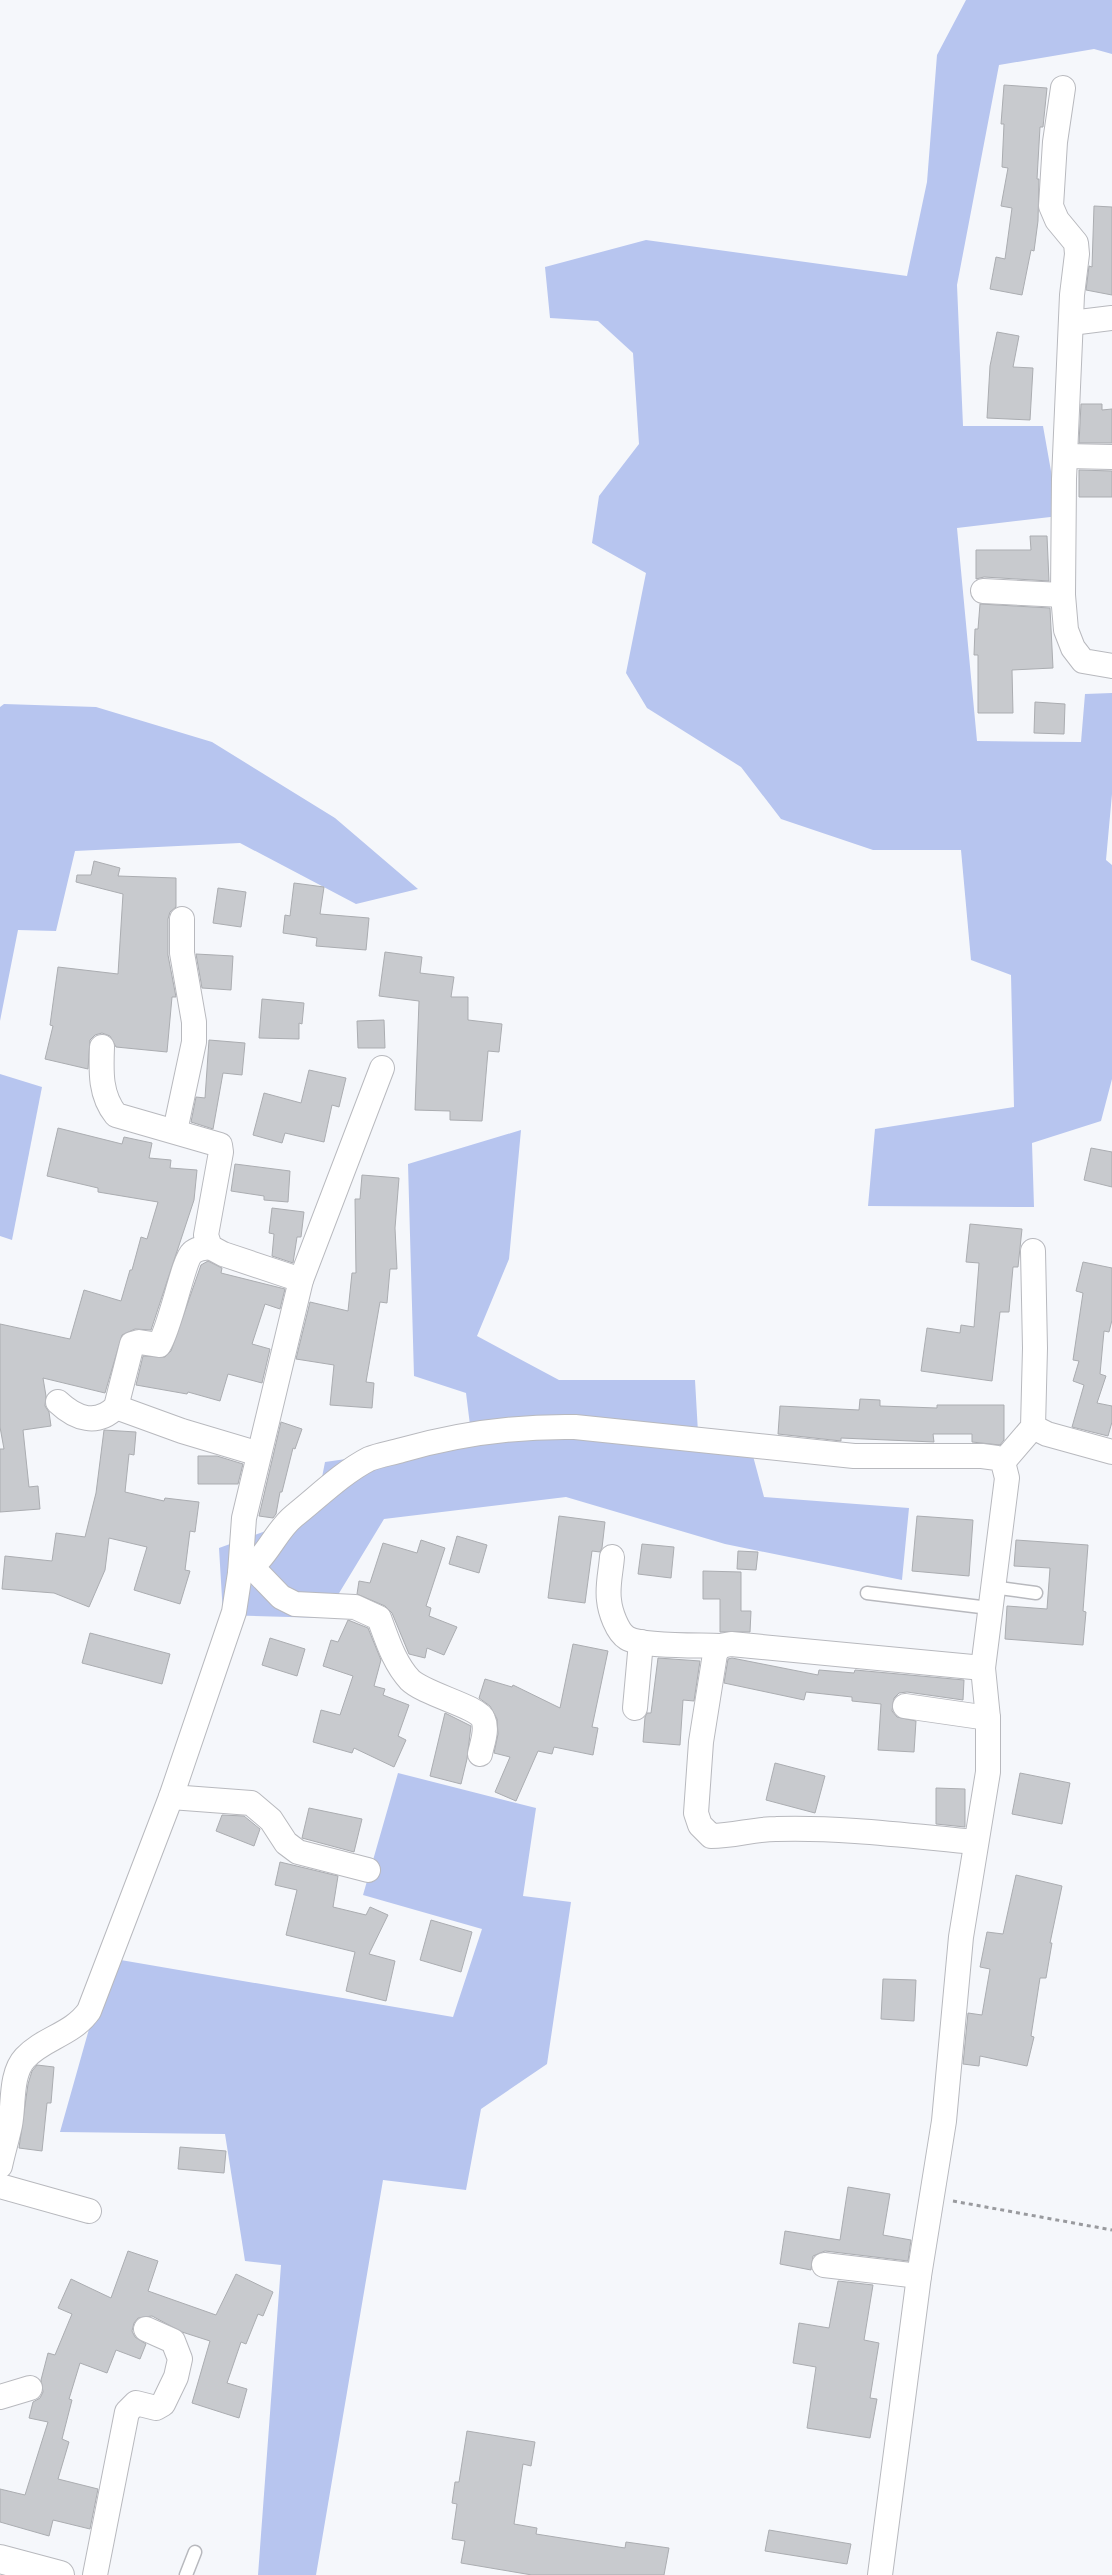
<svg xmlns="http://www.w3.org/2000/svg" width="1112" height="2575" viewBox="0 0 1112 2575" font-family="'DM Sans',sans-serif">
<style>
.forest{fill:#b7c5ef}
.building{fill:#c8cace;stroke:#abadb1}
.lines{fill:none;stroke-linecap:round;stroke-linejoin:round}
.service-casing{stroke:#b8b9be;stroke-width:15}
.minor-casing{stroke:#b8b9be;stroke-width:26}
.tertiary-casing{stroke:#b8b9be;stroke-width:30}
.path{stroke:#999a9e;stroke-width:3;stroke-dasharray:4 4;stroke-linecap:butt}
.service{stroke:#fff;stroke-width:12}
.minor{stroke:#fff;stroke-width:24}
.tertiary{stroke:#fff;stroke-width:28}
</style>
<rect width="100%" height="100%" fill="#f5f7fb"/>
<g class="forest">
<path d="M966,0H1112V54L1094,49L999,65L957,285L963,426H1043L1059,516L957,528L977,741L1081,742L1085,694L1112,693V794L1106,860L1112,865V1079L1101,1121L1032,1143L1034,1207L868,1206L875,1129L1014,1107L1011,975L971,960L961,850H873L781,819L741,767L647,708L626,673L646,573L592,543L599,496L639,444L633,353L598,321L550,318L545,267L646,240L907,276L927,182L937,55Z"/>
<path d="M4,704L96,707L212,742L335,818L418,889L356,904L240,843L75,851L56,931L18,930L0,1021V707Z"/>
<path d="M0,1074L42,1087L12,1240L0,1236Z"/>
<path d="M521,1130L509,1259L477,1336L559,1380H695L699,1450L753,1456L764,1497L909,1508L902,1580L725,1544L566,1497L384,1519L324,1618L223,1615L219,1548L315,1513L325,1462L472,1441L466,1393L414,1376L408,1164Z"/>
<path d="M398,1773L536,1808L523,1896L571,1902L547,2064L481,2109L466,2190L383,2180L316,2575H258L281,2265L245,2261L225,2134L60,2132L109,1958L453,2017L482,1929L363,1895Z"/>
</g>
<g class="building">
<path d="M1004,85L1047,88L1043,127H1040L1037,179H1039L1038,221L1034,251L1031,250L1022,295L990,289L996,257L1005,259L1012,208L1001,206L1008,168L1002,167L1004,124H1001Z"/>
<path d="M1094,206L1112,207V295L1086,290L1089,266L1092,267Z"/>
<path d="M997,332L1019,336L1013,367L1033,368L1030,420L987,418L990,366Z"/>
<path d="M1081,404H1102V410L1112,409V443H1079Z"/>
<path d="M1079,470L1112,471V497H1079Z"/>
<path d="M1030,536H1047L1049,581L984,577L976,579V550H1031Z"/>
<path d="M980,604L1050,608L1053,668L1012,670L1013,713H978V655H974L975,629H978Z"/>
<path d="M1035,702L1065,704L1064,734L1034,733Z"/>
<path d="M94,861L120,868L118,876L176,878V907L170,912L168,919V955L176,997H172L167,1052L116,1047L110,1036L102,1033L95,1035L90,1040L88,1069L45,1059L53,1026L50,1025L58,967L118,974L123,894L76,882L77,875H91Z"/>
<path d="M294,883L324,887L320,914L369,918L366,950L316,946L317,938L283,933L285,915L290,916Z"/>
<path d="M218,888L246,892L241,927L213,923Z"/>
<path d="M385,952L422,957L420,973L454,977L451,997H468V1020L502,1024L499,1052L488,1051L482,1121L450,1120V1111L415,1110L419,1001L379,996Z"/>
<path d="M196,954L233,956L231,990L202,988Z"/>
<path d="M262,999L304,1003L302,1024L299,1023V1039L259,1038Z"/>
<path d="M384,1020L385,1048H358L357,1021Z"/>
<path d="M209,1040L245,1043L242,1075L223,1073L213,1129L191,1122L196,1097L205,1098Z"/>
<path d="M309,1070L346,1078L339,1107L332,1105L324,1142L285,1133L282,1143L253,1135L264,1093L301,1103Z"/>
<path d="M58,1128L122,1144L124,1137L152,1143L149,1158L171,1160L170,1168L197,1170L194,1200L151,1330L135,1329L122,1335L105,1393L43,1378L46,1396L45,1406L49,1412L51,1426L23,1430L29,1487L38,1486L40,1509L0,1512V1449H4L0,1427V1324L70,1339L84,1290L121,1301L130,1270H132L141,1237L147,1239L158,1202L98,1192V1188L47,1176Z"/>
<path d="M1091,1148L1112,1152V1187L1084,1180Z"/>
<path d="M235,1164L290,1171L288,1202L264,1200V1196L231,1191Z"/>
<path d="M362,1175L399,1178L395,1228L397,1269H390L387,1303L380,1302L366,1382L374,1383L372,1408L330,1405L334,1365L296,1359L310,1302L348,1311L352,1273H356L355,1199H360Z"/>
<path d="M272,1208L304,1212L301,1237H297L293,1263L272,1256L274,1234L269,1233Z"/>
<path d="M970,1224L1022,1229L1018,1267H1013L1009,1312H1000L992,1381L921,1371L927,1328L960,1333L961,1325L974,1327L979,1263L966,1262Z"/>
<path d="M208,1261L222,1268L221,1273L285,1289L280,1309L265,1304L252,1344L270,1349L262,1383L228,1374L220,1401L188,1392L187,1394L136,1385L143,1356L165,1357L171,1351L201,1265Z"/>
<path d="M1083,1262L1112,1268V1320L1109,1332L1104,1331L1100,1374L1106,1376L1097,1403L1112,1406V1422L1108,1436L1072,1427L1084,1385L1073,1381L1079,1361L1073,1360L1083,1293L1076,1291Z"/>
<path d="M860,1399L880,1400V1406L937,1408V1405H1004V1440L1000,1445L972,1442V1434H933L934,1442L841,1438V1441L778,1434L780,1406L859,1410Z"/>
<path d="M281,1422L302,1429L295,1449L293,1448L282,1492H280L276,1514L273,1518L259,1516Z"/>
<path d="M104,1430L136,1432L134,1455L129,1454L125,1492L164,1501L165,1498L199,1502L195,1532L190,1531L185,1570L190,1571L180,1604L134,1590L147,1547L109,1538L105,1570L89,1607L54,1593L2,1589L5,1556L52,1561L56,1533L85,1537L96,1493Z"/>
<path d="M198,1456H217L243,1464L238,1484H198Z"/>
<path d="M559,1516L605,1522L602,1548L600,1552L592,1551L585,1603L548,1598Z"/>
<path d="M917,1516L973,1520L969,1576L912,1571Z"/>
<path d="M457,1536L487,1545L479,1573L449,1564Z"/>
<path d="M421,1540L445,1548L426,1606L431,1608L429,1616L457,1627L444,1655L427,1648L425,1658L409,1654L392,1613L385,1606L357,1594L359,1581L370,1583L383,1543L417,1553Z"/>
<path d="M1016,1540L1088,1545L1083,1611L1086,1612L1083,1645L1005,1639L1007,1606L1047,1609L1050,1568L1014,1566Z"/>
<path d="M642,1544L674,1547L671,1578L638,1574Z"/>
<path d="M738,1551L758,1552L756,1570L737,1569Z"/>
<path d="M703,1571L741,1572V1611H751L750,1632H720V1599H703Z"/>
<path d="M348,1620L368,1628L381,1660L374,1686L385,1689L383,1695L409,1705L398,1736L406,1740L394,1767L354,1748L352,1753L313,1742L321,1710L340,1715L353,1676L323,1666L331,1640L338,1642Z"/>
<path d="M90,1633L170,1654L162,1684L82,1663Z"/>
<path d="M270,1638L305,1649L297,1676L262,1665Z"/>
<path d="M573,1644L608,1651L592,1727L598,1728L593,1755L554,1747L552,1754L538,1751L516,1801L495,1792L510,1757L494,1753L498,1734L497,1719L490,1706L479,1698L485,1679L512,1687L513,1685L560,1708Z"/>
<path d="M658,1658L700,1661L694,1701L683,1700L680,1745L643,1742L645,1717L647,1713H651Z"/>
<path d="M732,1658L818,1675L819,1670L854,1673L855,1670L964,1680L963,1700L907,1692L899,1693L894,1698L892,1711L897,1717L916,1721L914,1752L878,1750L881,1704L852,1701V1697L806,1692L804,1700L724,1683L728,1659Z"/>
<path d="M445,1713L471,1726L467,1759L461,1784L430,1776Z"/>
<path d="M775,1763L825,1776L815,1813L766,1800Z"/>
<path d="M1020,1773L1070,1783L1062,1824L1012,1814Z"/>
<path d="M936,1788L965,1789V1827L936,1824Z"/>
<path d="M309,1808L362,1819L354,1852L302,1838Z"/>
<path d="M222,1815L244,1816L260,1829L254,1846L216,1831Z"/>
<path d="M280,1862L338,1876L333,1907L366,1915L370,1907L388,1915L369,1954L395,1961L386,2001L346,1991L355,1952L286,1935L297,1890L275,1885Z"/>
<path d="M1016,1875L1062,1886L1050,1943H1052L1046,1978H1040L1031,2036L1034,2037L1027,2066L980,2056L979,2066L963,2064L968,2013L982,2015L990,1969L980,1967L987,1932L1003,1934Z"/>
<path d="M431,1920L472,1932L461,1972L420,1960Z"/>
<path d="M883,1979L916,1980L914,2021L881,2019Z"/>
<path d="M37,2065L54,2067L51,2103H47L42,2151L19,2148L28,2084L32,2071Z"/>
<path d="M180,2147L226,2151L224,2173L178,2169Z"/>
<path d="M848,2187L890,2194L883,2235L911,2240L908,2261L825,2251L813,2256L811,2270L780,2264L785,2231L840,2240Z"/>
<path d="M128,2251L158,2261L148,2291L216,2315L236,2274L273,2292L263,2316L258,2314L246,2344L241,2342L227,2383L247,2389L239,2418L192,2403L210,2341L182,2332L152,2316L138,2318L134,2323L132,2331L135,2337L146,2344L140,2359L116,2350L107,2373L80,2363L69,2399L72,2400L62,2439L69,2442L58,2479L98,2489L90,2529L53,2520L49,2536L0,2522V2489L25,2495L48,2422L29,2418L33,2402L40,2398L43,2392L41,2380L48,2353L55,2355L72,2314L58,2308L71,2279L111,2298Z"/>
<path d="M838,2281L873,2285L864,2340L879,2343L870,2398L877,2399L870,2438L807,2428L816,2367L793,2363L799,2323L829,2328Z"/>
<path d="M467,2431L535,2442L531,2466L523,2464L514,2524L537,2528L536,2534L625,2548L626,2542L669,2548L664,2575H532L461,2563L465,2541L452,2539L457,2504L452,2503L455,2482H459Z"/>
<path d="M769,2530L851,2544L847,2564L765,2551Z"/>
</g>
<g class="lines">
<g class="service-casing">
<g id="service">
<path d="M992,1587L1036,1593"/>
<path d="M867,1593L989,1608"/>
<path d="M186,2575L195,2552"/>
</g>
</g>
<g class="minor-casing">
<g id="minor">
<path d="M1063,88L1055,142L1051,206L1057,220L1076,243L1077,254L1072,295L1064,479L1063,595L1066,630L1073,648L1083,661L1112,666"/>
<path d="M1071,323L1112,318"/>
<path d="M1066,456L1112,457"/>
<path d="M983,591L1063,595"/>
<path d="M102,1047C101,1072 100,1095 116,1115L220,1145L221,1152L206,1235L210,1247L223,1254L301,1280"/>
<path d="M175,1131L194,1042V1022L182,953V919"/>
<path d="M58,1402C76,1419 97,1426 116,1407L132,1344L139,1342L159,1345C171,1326 183,1261 192,1253C196,1249 204,1248 210,1247"/>
<path d="M116,1407L182,1431L259,1454"/>
<path d="M1033,1427L1047,1434L1112,1452"/>
<path d="M1003,1462L1033,1427L1035,1348L1033,1251"/>
<path d="M612,1557C611,1571 607,1586 609,1600C610,1611 617,1632 627,1638C642,1647 700,1645 720,1646L731,1644L983,1668"/>
<path d="M253,1568L281,1597L295,1604L355,1607L379,1618C387,1639 394,1663 410,1680C424,1694 479,1707 483,1719C488,1730 482,1743 480,1754"/>
<path d="M240,1573L244,1518L301,1280L382,1068"/>
<path d="M720,1646L715,1654L701,1742L696,1813L700,1825L711,1836C734,1836 754,1829 776,1829C843,1827 910,1836 976,1842"/>
<path d="M905,1706L988,1718"/>
<path d="M635,1708L641,1642"/>
<path d="M171,1797L251,1803L271,1820L286,1843L298,1852L368,1870"/>
<path d="M0,2166C3,2152 7,2139 10,2125C14,2105 10,2074 25,2058C43,2038 72,2035 89,2011L171,1797L234,1612L240,1573C266,1563 273,1533 294,1516C318,1497 342,1473 369,1459C379,1455 392,1453 402,1450C458,1434 517,1426 575,1427L854,1456H982L997,1458L1003,1462L1007,1478L983,1668L988,1718V1772L961,1937L944,2121L919,2276L880,2575"/>
<path d="M0,2186L89,2211"/>
<path d="M824,2265L919,2276"/>
<path d="M0,2397L30,2388"/>
<path d="M95,2575L127,2412L136,2403L156,2408L163,2404L176,2377L180,2359L173,2341L146,2329"/>
</g>
</g>
<g class="tertiary-casing">
<path id="tertiary" d="M0,2559L60,2575"/>
</g>
<path class="path" d="M953,2201L1112,2230"/>
<use href="#service" class="service"/>
<use href="#minor" class="minor"/>
<use href="#tertiary" class="tertiary"/>
</g>
</svg>
